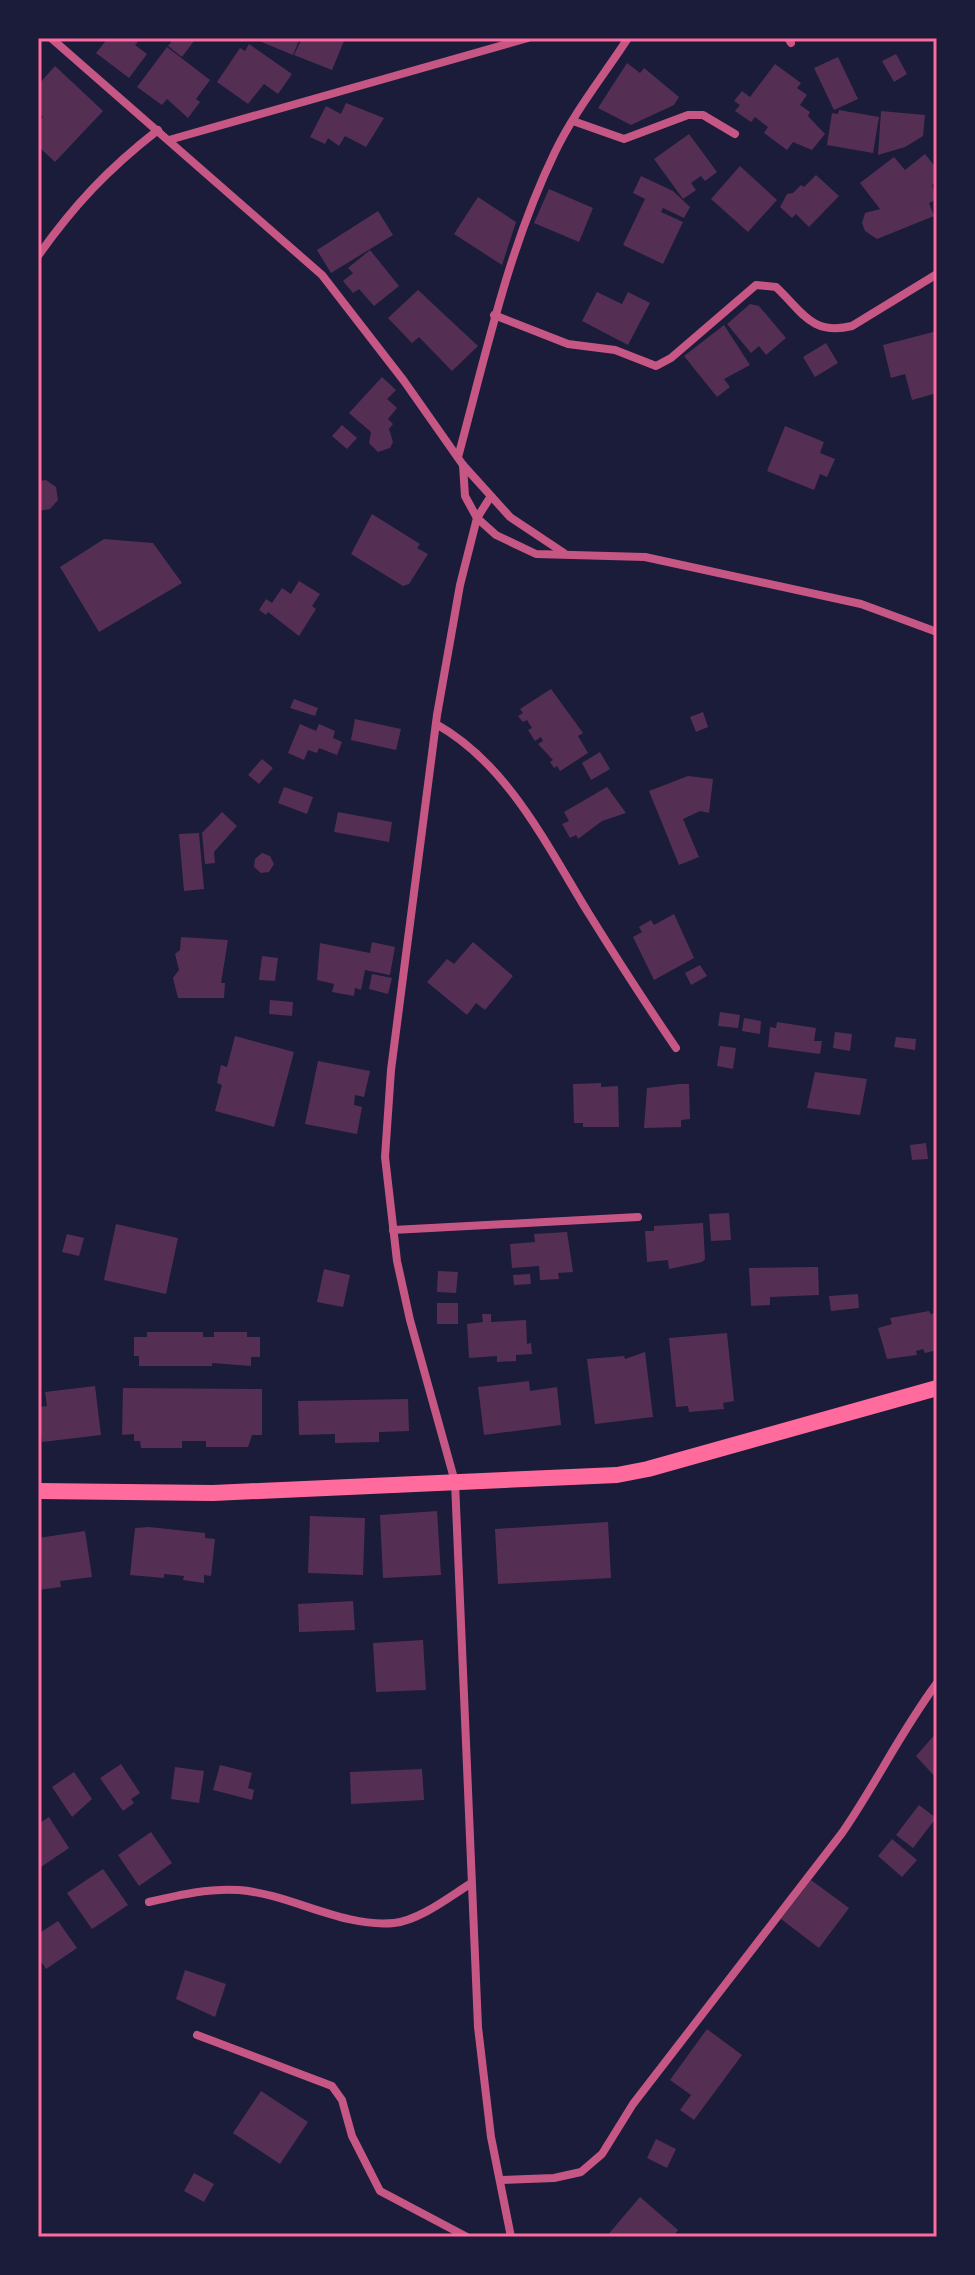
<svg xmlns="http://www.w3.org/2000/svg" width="975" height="2275" viewBox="0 0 975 2275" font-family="'Archivo Narrow',sans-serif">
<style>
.building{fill:#542f53}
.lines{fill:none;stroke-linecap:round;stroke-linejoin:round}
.minor{stroke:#c65784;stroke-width:8}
.secondary{stroke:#ff6b9d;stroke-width:16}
.neatline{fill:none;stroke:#ff6b9d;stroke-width:3}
</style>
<rect width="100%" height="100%" fill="#1b1b3a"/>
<g class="building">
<path d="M108,38H141L135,45L147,54L129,78L96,53Z"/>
<path d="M174,38L194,41L182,57L168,46Z"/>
<path d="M252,38H300L293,55Z"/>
<path d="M302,38L344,41L332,70L294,55Z"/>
<path d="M249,44L292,74L278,94L264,84L248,104L217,82L240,48L245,51Z"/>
<path d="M167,47L210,80L196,99L200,102L188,118L167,99L162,105L137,87Z"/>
<path d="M896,54L907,74L894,82L882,61Z"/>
<path d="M838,57L858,99L834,110L814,68Z"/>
<path d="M627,63L640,73L644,68L679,97L674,105L631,125L598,108Z"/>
<path d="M775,64L801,83L797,88L807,95L800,105L810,112L808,116L825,134L812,150L793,142L787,150L764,133L768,127L755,117L751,122L735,111L740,105L734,101L742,91L750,97Z"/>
<path d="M55,66L103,111L55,162L38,146V122L43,117L38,112V85Z"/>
<path d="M346,103L384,118L366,147L345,136L339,146L328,138L325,144L310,137L326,106L341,114Z"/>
<path d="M839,110L879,117L873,153L827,145L832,113L838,114Z"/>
<path d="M881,111L925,115L923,136L905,147L878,155Z"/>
<path d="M689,134L717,172L705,181L701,176L691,183L696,190L683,199L654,159Z"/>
<path d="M925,154L937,169V183L932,185L937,199L929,203L934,216L877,239L865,231L862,223L865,213L880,209L860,183L894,157L905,170Z"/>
<path d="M740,166L777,200L748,232L711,199Z"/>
<path d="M816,175L839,196L809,227L796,214L792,218L780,207L787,194L793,193L801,185L804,187Z"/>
<path d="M641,176L673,191L690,207L684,218L663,208L661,212L683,222L663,264L623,245L645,199L633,193Z"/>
<path d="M549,189L593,208L579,242L534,223Z"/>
<path d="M478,197L516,222L502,265L454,234Z"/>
<path d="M378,211L393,235L331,273L317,250Z"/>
<path d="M370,250L399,286L374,306L359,289L353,293L343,281L353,273L348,268Z"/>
<path d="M418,290L478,346L452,371L419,337L412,343L388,318Z"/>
<path d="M597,292L622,304L628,292L650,303L628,345L582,321Z"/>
<path d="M750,304L759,306L786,338L766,355L759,346L751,353L727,324Z"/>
<path d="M724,325L750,365L724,379L730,387L717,397L684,356Z"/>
<path d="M937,331V393L912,400L905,374L891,378L883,345Z"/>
<path d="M826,343L838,363L815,377L803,357Z"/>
<path d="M382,377L396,390L387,399L397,408L388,419L393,424L389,429L393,442L390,448L378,452L369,443L371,432L349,413Z"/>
<path d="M342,425L357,438L347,449L332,436Z"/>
<path d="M785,426L824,442L820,453L835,459L827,477L820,474L814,490L767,471Z"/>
<path d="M46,480L56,487L58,500L50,509L38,511V481Z"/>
<path d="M372,514L420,544L417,548L428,554L409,584L403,586L351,554Z"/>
<path d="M104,539L153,543L182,583L99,632L60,567Z"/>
<path d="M299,581L320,594L312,606L316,609L299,636L268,612L266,615L259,610L266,599L272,603L282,588L291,594Z"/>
<path d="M551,689L583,733L578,736L588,753L560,771L557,766L554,768L550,762L553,760L538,744L543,741L541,737L535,741L528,730L532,728L527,720L523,722L518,716L523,713L520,709Z"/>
<path d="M294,699L318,708L315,716L290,708Z"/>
<path d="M703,712L708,727L696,732L690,717Z"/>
<path d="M355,719L401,729L396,750L351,740Z"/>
<path d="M300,724L316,731L319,724L335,731L333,738L342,742L337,755L319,748L317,753L308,750L304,760L288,753Z"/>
<path d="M600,752L610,769L591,780L582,763Z"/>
<path d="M262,759L273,768L259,784L248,775Z"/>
<path d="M688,776L713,779L709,813L700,811L683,819L699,857L679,865L649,791Z"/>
<path d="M284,787L313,797L307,814L278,803Z"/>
<path d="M607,787L626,813L602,821L578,839L576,835L570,838L562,824L569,821L564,812Z"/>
<path d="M222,812L237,826L214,852L215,863L205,864L202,833Z"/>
<path d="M338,812L392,822L389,842L334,832Z"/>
<path d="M199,833L204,889L184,891L179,834Z"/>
<path d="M262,853L270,856L274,864L269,872L261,873L254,867L255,859Z"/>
<path d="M674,914L694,958L654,980L633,937L642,932L639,927L651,920L654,925Z"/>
<path d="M181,937L228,940L221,983H225L224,998H178L173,978L179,970L175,954L180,950Z"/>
<path d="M372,942L395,947L390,975L365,970L361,990L355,988L354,996L332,992L334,984L317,980L320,943L370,953Z"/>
<path d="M473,942L513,976L485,1010L476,1003L467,1015L427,982L447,959L454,964Z"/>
<path d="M262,956L278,958L275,981L259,980Z"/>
<path d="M700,965L707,976L691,985L685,973Z"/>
<path d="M372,974L392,978L388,994L369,989Z"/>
<path d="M270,1000L293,1002L292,1016L269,1014Z"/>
<path d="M720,1012L740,1015L738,1028L718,1026Z"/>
<path d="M744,1018L761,1021L760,1034L742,1031Z"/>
<path d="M777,1022L816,1028L814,1041H822L820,1054L768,1047L770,1027L776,1028Z"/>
<path d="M835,1032L852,1034L850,1051L833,1048Z"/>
<path d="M235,1036L294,1052L274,1127L215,1111L222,1085L217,1083L221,1065L227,1067Z"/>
<path d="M896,1037L916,1039L915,1050L894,1047Z"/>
<path d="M720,1046L736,1048L733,1069L717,1066Z"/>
<path d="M318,1061L370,1071L364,1097L355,1095L354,1105L362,1107L357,1134L305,1124Z"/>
<path d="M815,1072L867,1079L860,1115L807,1108Z"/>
<path d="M601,1083V1087L618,1086L619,1127H583V1123H574L573,1084Z"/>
<path d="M680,1084H689L690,1119L681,1120V1127L644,1128L647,1088Z"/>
<path d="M926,1143L928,1159L912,1160L910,1145Z"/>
<path d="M729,1213L731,1240L711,1241L709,1214Z"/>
<path d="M703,1223L705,1259L702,1262L669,1269L668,1260L647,1262L645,1231H654V1226Z"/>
<path d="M116,1224L178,1238L166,1294L104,1280Z"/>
<path d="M567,1232L573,1272L558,1273L559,1279L540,1280L539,1266L512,1268L510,1244L535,1242L534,1234Z"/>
<path d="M67,1234L84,1238L79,1256L62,1252Z"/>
<path d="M818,1267L819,1295L770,1297V1305L751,1306L749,1268Z"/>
<path d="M324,1269L350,1275L343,1307L317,1302Z"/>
<path d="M438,1271L458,1272L456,1293L437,1292Z"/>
<path d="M530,1274L531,1284L514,1285L513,1275Z"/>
<path d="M858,1294L859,1308L831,1311L829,1296Z"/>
<rect x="437" y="1303" width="21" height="21"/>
<path d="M929,1311L931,1314L937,1312V1350L925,1353L923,1349L916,1351L917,1355L887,1359L878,1328L892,1324L890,1318Z"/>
<path d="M482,1314H491V1322L526,1320L527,1344L531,1343L532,1354L516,1355V1361L497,1362V1356L469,1358L467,1324L483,1322Z"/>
<path d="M147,1332H203V1337H214V1332H247V1337H260V1357H251V1366L212,1363V1366H139V1356H134V1337H147Z"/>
<path d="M727,1333L734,1401L723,1403L724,1409L689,1412L688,1406L676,1407L669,1338Z"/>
<path d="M645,1352L653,1417L595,1424L587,1359L624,1356L625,1359Z"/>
<path d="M529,1381L530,1391L557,1387L561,1425L484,1435L478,1387Z"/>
<path d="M95,1386L101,1435L42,1442L38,1407L47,1406L45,1392Z"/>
<path d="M123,1388L262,1389V1435H252L248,1447H206V1441H182V1448H141L140,1441H134V1434L122,1435Z"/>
<path d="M408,1399L409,1431L379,1432V1442L335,1443V1434L299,1435L298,1401Z"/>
<path d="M437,1511L441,1575L383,1578L380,1515Z"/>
<path d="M310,1516L365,1518L363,1575L308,1573Z"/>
<path d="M608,1522L611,1578L498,1584L495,1529Z"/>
<path d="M149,1527L205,1533V1538L215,1539L211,1576L204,1575V1583L183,1580L184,1576L164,1574V1578L130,1575L135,1528Z"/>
<path d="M85,1531L92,1577L60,1581L61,1587L38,1590V1538Z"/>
<path d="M353,1601L355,1630L299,1632L298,1604Z"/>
<path d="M423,1640L426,1690L376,1692L373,1643Z"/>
<path d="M937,1732V1779L916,1756Z"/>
<path d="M121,1764L140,1793L131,1799L134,1803L123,1811L100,1778Z"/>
<path d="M220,1765L252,1773L248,1788L254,1790L252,1800L213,1790Z"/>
<path d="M175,1767L204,1771L199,1803L171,1799Z"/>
<path d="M422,1769L424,1800L351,1804L350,1772Z"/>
<path d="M74,1772L92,1799L72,1817L52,1787Z"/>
<path d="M919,1805L936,1818L913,1848L896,1835Z"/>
<path d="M49,1817L69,1848L38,1869V1824Z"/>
<path d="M151,1832L172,1863L139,1886L118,1855Z"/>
<path d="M892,1839L917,1860L902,1877L878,1856Z"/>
<path d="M103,1869L128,1905L92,1929L67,1893Z"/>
<path d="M811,1880L849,1908L819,1948L781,1919Z"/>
<path d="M58,1921L77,1948L46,1969L38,1957V1934Z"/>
<path d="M185,1970L226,1984L215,2017L176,1999Z"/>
<path d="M707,2029L742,2055L694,2120L680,2110L691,2095L670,2080Z"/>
<path d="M261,2091L308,2122L280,2164L233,2133Z"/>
<path d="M656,2139L676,2149L667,2168L647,2158Z"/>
<path d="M194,2173L214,2184L204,2202L184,2191Z"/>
<path d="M640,2197L678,2230L673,2237H606Z"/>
</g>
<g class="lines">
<g class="minor">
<path d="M51,38L322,275L404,381L463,465L510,517L564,553"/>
<path d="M788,38L791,43"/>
<path d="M573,121L624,139L688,115H703L735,134"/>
<path d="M169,140L528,38"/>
<path d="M38,256C74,205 108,169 158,130"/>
<path d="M494,315L568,344L615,350L656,366L671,358L756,285L776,287C802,311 811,336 852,326L937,274"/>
<path d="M458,457C486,354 508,249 555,152C574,112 604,75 628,38"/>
<path d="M463,465L465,496L477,518L496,535L536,554L645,557L861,604L937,632"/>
<path d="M491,496L477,518L460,585L437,715L391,1070L385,1157L397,1261L410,1320L455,1482L478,2027L491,2137L511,2237"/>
<path d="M436,724C508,764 547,846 589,914C617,959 646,1004 676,1048"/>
<path d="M393,1230L638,1217"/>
<path d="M149,1902C179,1895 208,1888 239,1890C291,1894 342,1928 394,1923C420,1920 449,1897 470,1884"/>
<path d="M197,2035L332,2086L342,2100L352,2136L380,2191L467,2237"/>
<path d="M500,2180L554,2178L581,2172L602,2154L633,2104L842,1833C876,1784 901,1731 937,1683"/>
</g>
<path class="secondary" d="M38,1491L213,1493L617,1475L648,1469L937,1388"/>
</g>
<rect width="975" height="2275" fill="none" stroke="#1b1b3a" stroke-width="80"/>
<rect x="40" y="40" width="895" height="2195" class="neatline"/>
</svg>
